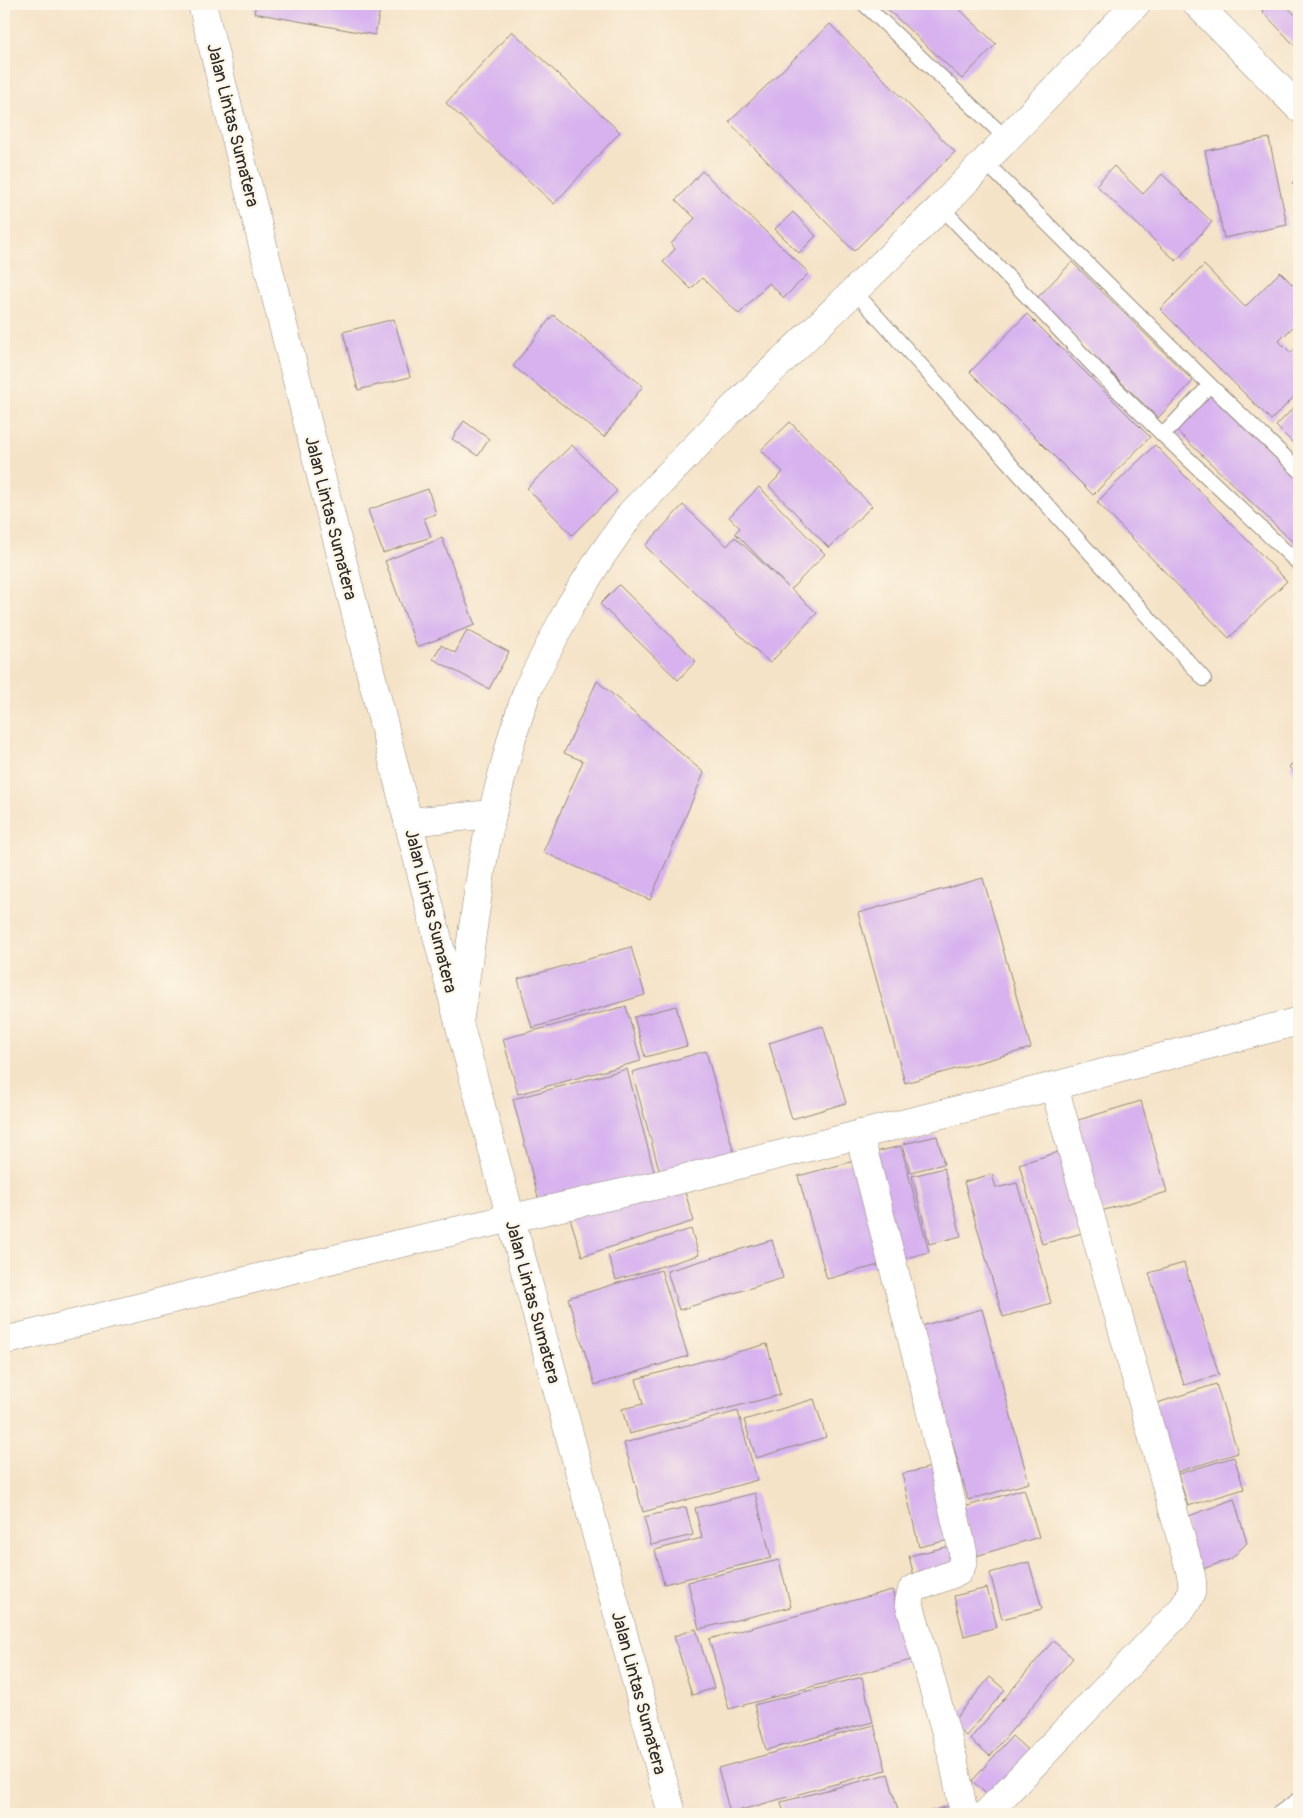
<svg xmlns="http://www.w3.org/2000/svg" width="1303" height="1818" viewBox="0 0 1303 1818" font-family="Pangolin,sans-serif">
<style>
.building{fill:#d7b2ef}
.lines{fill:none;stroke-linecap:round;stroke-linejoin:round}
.service-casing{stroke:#90877a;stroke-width:16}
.minor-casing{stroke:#90877a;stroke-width:29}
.secondary-casing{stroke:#90877a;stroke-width:29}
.trunk-casing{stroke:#90877a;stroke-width:29}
.service{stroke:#fff;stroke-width:14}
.minor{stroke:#fff;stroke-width:28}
.secondary{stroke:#fff;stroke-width:28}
.trunk{stroke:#fff;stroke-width:28}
.labels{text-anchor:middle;stroke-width:4.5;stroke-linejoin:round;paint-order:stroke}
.street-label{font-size:18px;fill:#2b2b2b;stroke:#fcf5e5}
</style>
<rect width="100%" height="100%" fill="#fcf5e5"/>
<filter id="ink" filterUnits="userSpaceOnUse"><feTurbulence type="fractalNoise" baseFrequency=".02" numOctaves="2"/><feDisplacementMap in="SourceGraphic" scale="10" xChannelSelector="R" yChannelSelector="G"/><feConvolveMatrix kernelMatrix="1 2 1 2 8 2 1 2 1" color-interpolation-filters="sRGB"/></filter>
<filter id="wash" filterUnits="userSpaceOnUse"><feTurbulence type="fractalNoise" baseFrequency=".0096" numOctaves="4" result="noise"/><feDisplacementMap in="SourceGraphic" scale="20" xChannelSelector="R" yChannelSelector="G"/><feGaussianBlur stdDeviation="1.12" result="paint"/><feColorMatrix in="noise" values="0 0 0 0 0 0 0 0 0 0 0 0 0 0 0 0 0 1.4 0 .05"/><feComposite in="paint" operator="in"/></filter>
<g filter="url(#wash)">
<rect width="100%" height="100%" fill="#f5e3c8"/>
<g id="blocks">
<g class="building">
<path d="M256,4H381L375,35L254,13Z"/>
<path d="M882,4H954L996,44L962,79Z"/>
<path d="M1269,4H1285L1299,19V50L1262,11Z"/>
<path d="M830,24L955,152L854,251L729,122Z"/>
<path d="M512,31L620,132L554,204L446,103Z"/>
<path d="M1269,138L1287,225L1224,238L1205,151Z"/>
<path d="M1114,166L1143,194L1162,174L1212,222L1176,261L1096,185Z"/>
<path d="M702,171L809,273L784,298L769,283L739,314L702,278L691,289L663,262L675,249L671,244L695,218L676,200Z"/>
<path d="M1299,176V190L1292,183Z"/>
<path d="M793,212L816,236L799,253L775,229Z"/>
<path d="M1072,262L1193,381L1158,418L1036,299Z"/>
<path d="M1204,265L1245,307L1280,272L1299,291V321L1279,341L1291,353L1299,344V392L1271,420L1160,309Z"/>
<path d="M1027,314L1150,437L1093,495L970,372Z"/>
<path d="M553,315L643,386L604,437L513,366Z"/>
<path d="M394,319L410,377L358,390L343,332Z"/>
<path d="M1211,393L1299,478V548L1176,430Z"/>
<path d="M1299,402V449L1276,426Z"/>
<path d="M464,421L489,439L478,456L452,439Z"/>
<path d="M790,422L872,506L829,548L769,486L783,472L761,450Z"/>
<path d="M572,445L617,491L572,535L527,488Z"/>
<path d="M1155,445L1287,581L1229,638L1097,502Z"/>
<path d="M759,487L825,554L791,589L817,613L770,663L645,546L683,505L727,546L735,537L788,587L735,533L740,528L729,517Z"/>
<path d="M428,489L436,514L424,518L431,537L383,553L368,510Z"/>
<path d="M442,538L475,625L417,647L385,561Z"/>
<path d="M619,585L696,661L678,680L600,604Z"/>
<path d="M467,630L509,652L489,689L433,659L441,645L455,653Z"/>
<path d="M597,681L704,773L650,900L543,852L583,761L564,753Z"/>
<path d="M1299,758V778L1289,767Z"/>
<path d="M983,878L1031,1048L905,1083L858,913Z"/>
<path d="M631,947L645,995L532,1028L518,979Z"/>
<path d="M626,1006L641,1061L518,1094L503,1039Z"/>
<path d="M676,1006L687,1046L645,1057L634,1017Z"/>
<path d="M823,1026L846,1103L792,1119L769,1043Z"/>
<path d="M706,1051L734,1153L660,1173L632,1072Z"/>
<path d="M627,1069L655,1175L540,1205L513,1099Z"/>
<path d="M1141,1101L1167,1192L1101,1211L1075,1121Z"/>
<path d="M937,1136L944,1164L910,1172L903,1144Z"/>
<path d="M901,1146L929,1252L895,1261L867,1154Z"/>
<path d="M1062,1151L1086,1232L1042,1244L1019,1164Z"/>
<path d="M858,1160L886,1263L827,1279L798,1176Z"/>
<path d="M944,1168L961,1236L929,1244L912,1176Z"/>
<path d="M992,1174L996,1188L1017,1183L1051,1303L1003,1317L964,1182Z"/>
<path d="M682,1183L694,1221L582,1256L570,1218Z"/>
<path d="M691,1229L699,1255L616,1280L608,1255Z"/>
<path d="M772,1240L783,1278L679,1310L667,1271Z"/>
<path d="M1184,1263L1219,1375L1184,1385L1149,1273Z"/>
<path d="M661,1270L688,1356L595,1385L568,1298Z"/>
<path d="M982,1309L1029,1483L968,1500L921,1326Z"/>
<path d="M767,1344L780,1395L629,1434L622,1409L643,1404L636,1379Z"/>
<path d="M1216,1384L1238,1453L1174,1473L1151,1405Z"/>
<path d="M814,1399L826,1437L756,1458L744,1420Z"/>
<path d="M738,1411L757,1480L643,1512L624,1443Z"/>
<path d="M1234,1457L1244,1489L1188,1506L1178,1474Z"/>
<path d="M936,1466L953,1539L919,1547L902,1474Z"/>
<path d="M1024,1489L1039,1537L976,1556L961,1508Z"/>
<path d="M755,1493L771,1558L664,1584L655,1550L702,1538L695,1508Z"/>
<path d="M1234,1499L1247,1543L1231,1559L1197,1571L1184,1518Z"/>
<path d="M686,1507L693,1535L651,1545L644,1517Z"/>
<path d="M954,1545L960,1568L915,1580L909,1556Z"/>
<path d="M779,1560L791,1607L699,1629L688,1582Z"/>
<path d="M1029,1562L1042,1609L1002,1619L990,1573Z"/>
<path d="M987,1588L997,1627L964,1636L954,1596Z"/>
<path d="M892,1590L911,1660L729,1709L709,1639Z"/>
<path d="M696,1629L714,1688L692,1695L674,1636Z"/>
<path d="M1053,1641L1073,1658L990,1756L970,1739Z"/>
<path d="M862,1677L873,1722L766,1750L754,1705Z"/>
<path d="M990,1677L1005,1690L966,1736L951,1724Z"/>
<path d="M874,1725L886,1770L730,1813L718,1768Z"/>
<path d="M1012,1736L1033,1755L993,1800L972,1781Z"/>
<path d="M888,1774L899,1814H784L781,1802Z"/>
<path d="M953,1805L955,1814H919Z"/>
</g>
</g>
</g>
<g filter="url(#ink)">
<use href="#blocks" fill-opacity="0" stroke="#90877a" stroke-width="1"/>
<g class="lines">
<g class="service-casing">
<g id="service">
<path d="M864,4L1007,139"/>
<path d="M985,162L1210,385L1299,470"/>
<path d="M941,207L1107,380L1163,435L1299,564"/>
<path d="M854,291L1204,679"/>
<path d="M1163,435L1210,385"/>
<path d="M1278,1814L1299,1799"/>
</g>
</g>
<g class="minor-casing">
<g id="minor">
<path d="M1197,4L1299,108"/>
<path d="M859,1134L929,1405L963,1552V1562L958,1572L918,1587L912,1590L909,1602L953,1758L964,1814"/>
<path d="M4,1341L354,1254L662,1184L1054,1086L1299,1021"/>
<path d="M986,1814L1182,1609C1198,1588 1192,1579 1186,1556L1054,1086"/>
</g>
</g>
<g class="secondary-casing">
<path id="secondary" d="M459,1023L482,866L492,814L512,737L528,688L570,606L600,558L632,512L736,405L941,207L1136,4"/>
</g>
<g class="trunk-casing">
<g id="trunk">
<path d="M202,4L459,1023L511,1219L672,1814"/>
<path d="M408,822L492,814"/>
</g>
</g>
<use href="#service" class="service"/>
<use href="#minor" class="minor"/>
<use href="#secondary" class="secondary"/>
<use href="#trunk" class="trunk"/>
</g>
</g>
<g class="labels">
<g class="street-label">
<text transform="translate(233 125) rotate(76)" y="6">Jalan Lintas Sumatera</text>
<text transform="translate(331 518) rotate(76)" y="6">Jalan Lintas Sumatera</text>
<text transform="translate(431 911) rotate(76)" y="6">Jalan Lintas Sumatera</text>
<text transform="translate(533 1302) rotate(75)" y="6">Jalan Lintas Sumatera</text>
<text transform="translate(639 1693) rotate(75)" y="6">Jalan Lintas Sumatera</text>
</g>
</g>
<rect width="1303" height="1818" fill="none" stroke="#fcf5e5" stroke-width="20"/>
</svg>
